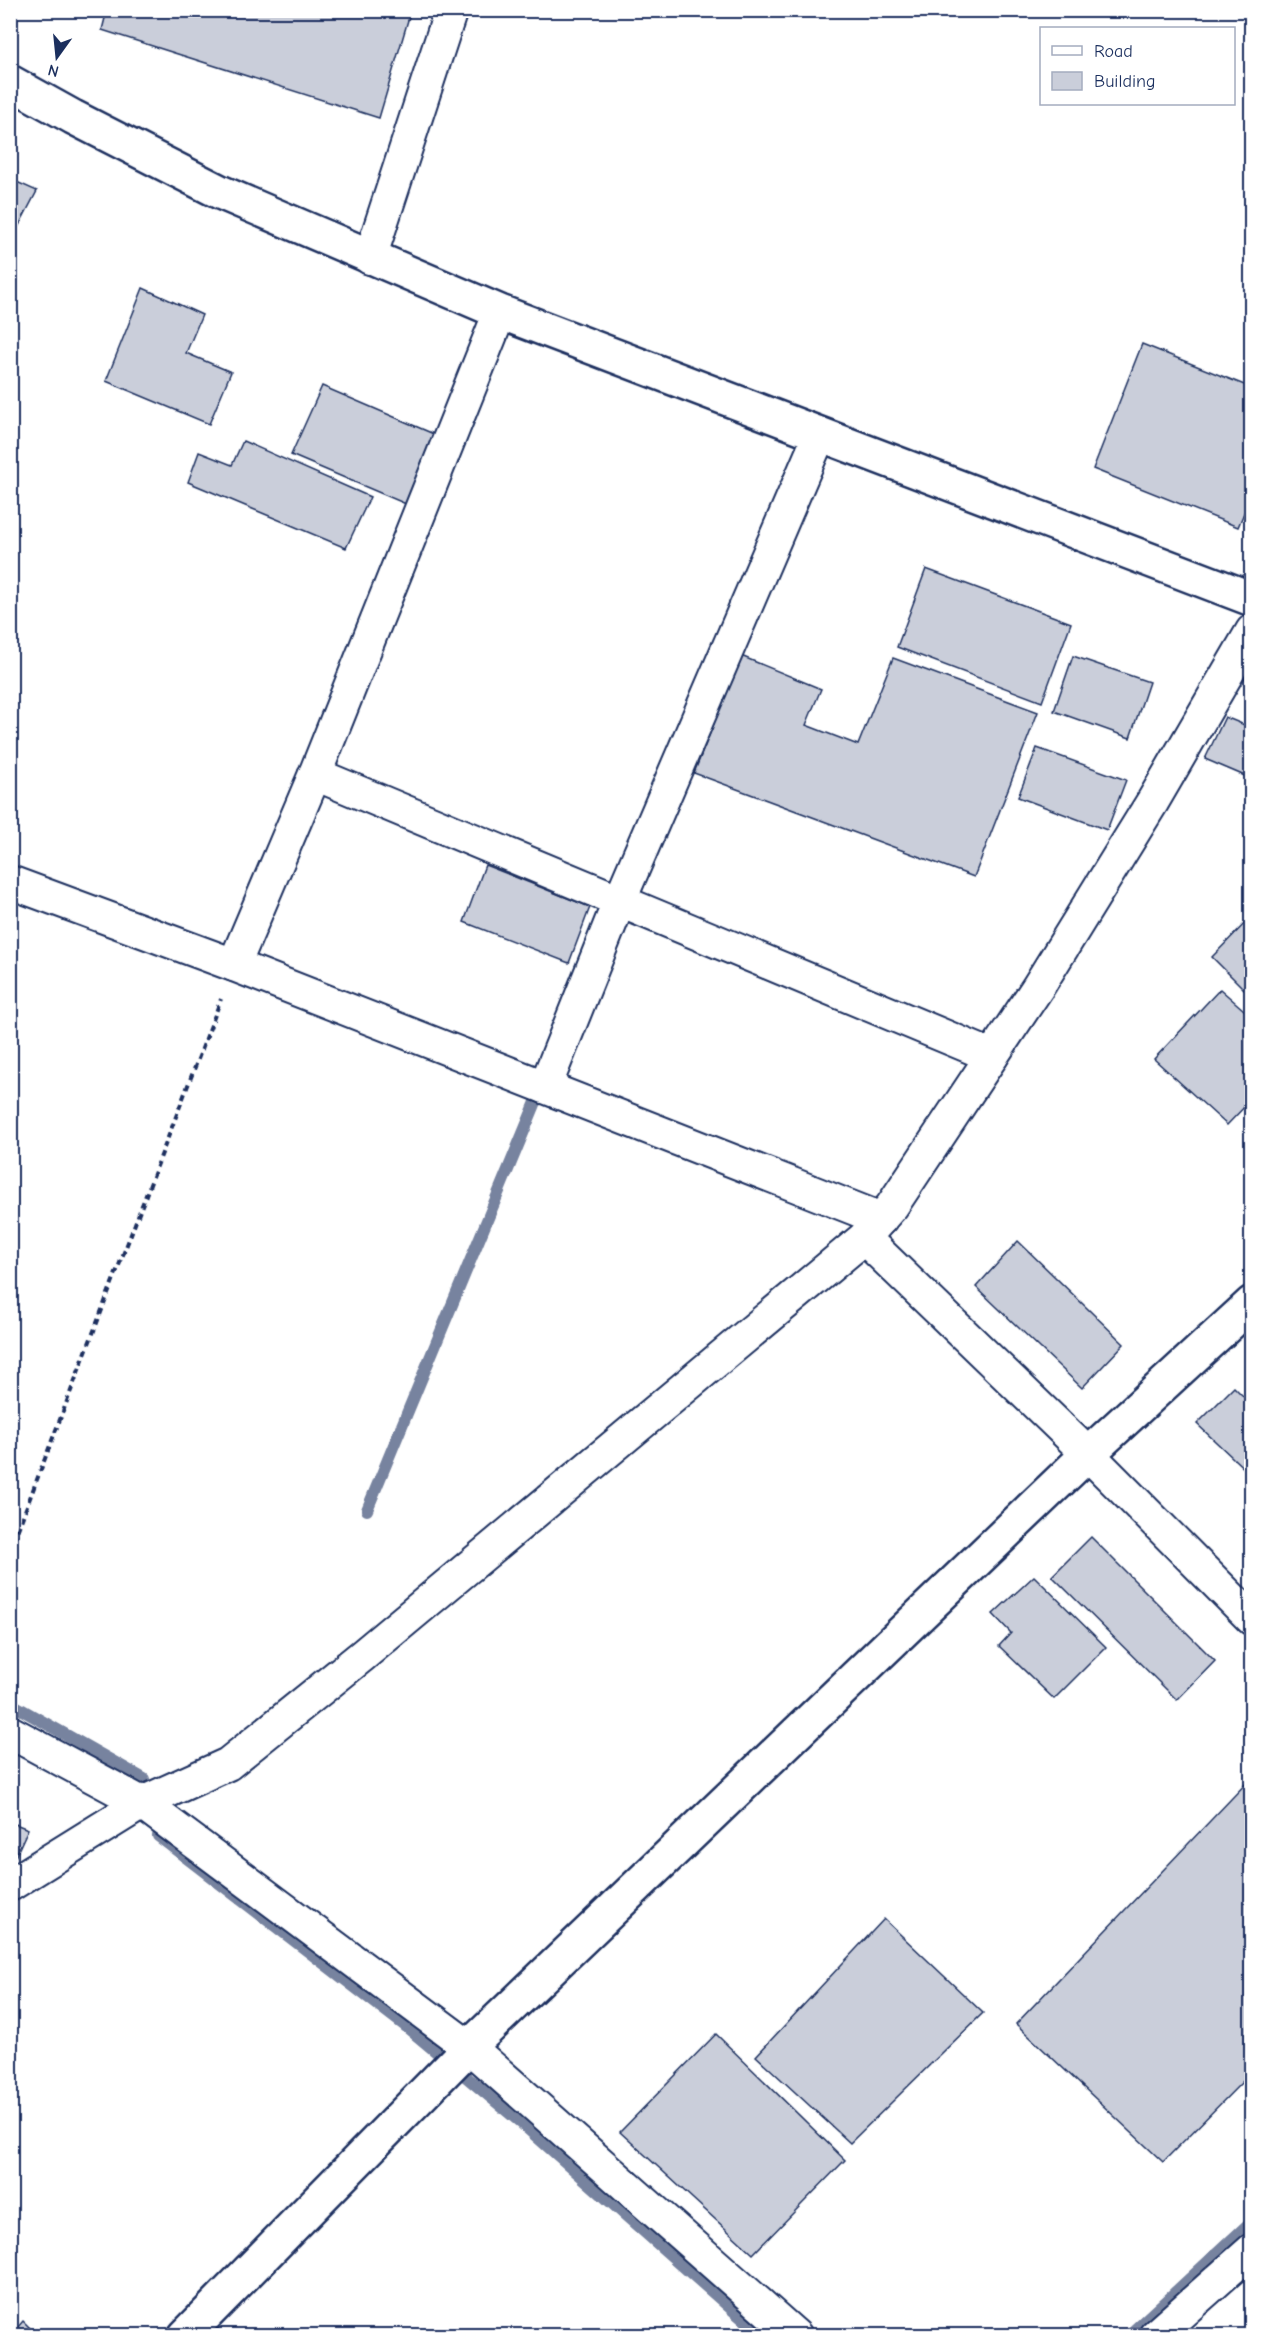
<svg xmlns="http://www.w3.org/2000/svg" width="1262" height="2346" viewBox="0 0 1262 2346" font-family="'Comic Neue',sans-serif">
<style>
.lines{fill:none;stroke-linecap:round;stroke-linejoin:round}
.stream{stroke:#77839f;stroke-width:12}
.building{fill:#caceda;stroke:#1b2f5e;stroke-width:1.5}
.minor-casing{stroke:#1b2f5e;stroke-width:36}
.tertiary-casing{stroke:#1b2f5e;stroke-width:38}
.path{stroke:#1b2f5e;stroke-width:4;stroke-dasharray:6 4.5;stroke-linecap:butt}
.minor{stroke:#fff;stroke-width:32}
.tertiary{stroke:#fff;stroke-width:33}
</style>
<rect width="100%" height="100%" fill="#fff"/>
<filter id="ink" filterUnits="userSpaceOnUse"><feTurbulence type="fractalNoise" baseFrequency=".0167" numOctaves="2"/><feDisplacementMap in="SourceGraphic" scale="12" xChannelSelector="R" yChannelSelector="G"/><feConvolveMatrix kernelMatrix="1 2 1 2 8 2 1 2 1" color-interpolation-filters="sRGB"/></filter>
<g filter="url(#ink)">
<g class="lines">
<g class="stream">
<path d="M367,1510L536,1102"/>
<path d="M10,1703L144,1779"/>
<path d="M158,1836L404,2025L520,2122L762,2336"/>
<path d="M1128,2336L1252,2221"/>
</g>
</g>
<g class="building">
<path d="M107,10H411L379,118L102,30Z"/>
<path d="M10,179L37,191L14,235L10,233Z"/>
<path d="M143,288L202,315L186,353L231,372L209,424L106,381Z"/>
<path d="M1142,344L1252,388V494L1238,527L1093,469Z"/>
<path d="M322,386L436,435L406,504L291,455Z"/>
<path d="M243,441L370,497L346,548L188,482L199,452L232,465Z"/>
<path d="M926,569L1071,623L1042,702L897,647Z"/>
<path d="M741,656L821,689L806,725L858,745L893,658L1038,712L974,877L694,773Z"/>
<path d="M1073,656L1149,682L1130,738L1054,711Z"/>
<path d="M1225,717L1252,728V779L1205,759Z"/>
<path d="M1037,748L1126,780L1107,830L1018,797Z"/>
<path d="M485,865L590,907L569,963L464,922Z"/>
<path d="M1252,916V997L1212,957Z"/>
<path d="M1220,989L1252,1017V1099L1227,1125L1154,1059Z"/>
<path d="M1018,1241L1124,1344L1082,1388L976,1287Z"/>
<path d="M1234,1387L1252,1405V1476L1197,1424Z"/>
<path d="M1091,1537L1215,1661L1177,1700L1052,1576Z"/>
<path d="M1034,1576L1106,1647L1054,1699L999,1646L1011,1633L993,1614Z"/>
<path d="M1252,1777V2072L1163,2162L1016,2024Z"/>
<path d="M10,1822L28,1829L10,1868Z"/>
<path d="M884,1919L983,2013L850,2143L756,2056Z"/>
<path d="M716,2034L845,2160L753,2254L620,2132Z"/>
<path d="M23,2321L38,2336H10Z"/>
</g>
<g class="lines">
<g class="minor-casing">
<g id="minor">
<path d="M370,258L451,10"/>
<path d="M315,774L992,1056"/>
<path d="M10,882L234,965L881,1219"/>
<path d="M234,965L315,774L500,312"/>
<path d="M545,1087L619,902L820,434"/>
<path d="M864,1238L1088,1454L1252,1619"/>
<path d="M10,1732L142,1803L469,2047L796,2336"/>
<path d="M10,1885L142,1803L228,1764L362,1656L864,1238L892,1206L1038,987L1153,801L1252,631"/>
<path d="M1155,2336L1252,2250"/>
</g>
</g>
<g class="tertiary-casing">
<g id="tertiary">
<path d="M10,82L73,117L220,192L500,312L1252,599"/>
<path d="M185,2336L469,2047L1088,1454L1252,1303"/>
</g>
</g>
<path class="path" d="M10,1550L221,999"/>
<use href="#minor" class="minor"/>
<use href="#tertiary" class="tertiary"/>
</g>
</g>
<rect width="1262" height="2346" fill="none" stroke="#fff" stroke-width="36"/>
<rect x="18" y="18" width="1226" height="2310" fill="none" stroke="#1b2f5e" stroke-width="2" filter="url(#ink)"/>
<rect x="1040" y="27" width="195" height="78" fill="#ffffff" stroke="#a4acbf" stroke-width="1.5"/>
<rect x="1052" y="46" width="30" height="9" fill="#ffffff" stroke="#a4acbf" stroke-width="1.5"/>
<text x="1094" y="57" font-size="18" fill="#1b2f5e">Road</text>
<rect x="1052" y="72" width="30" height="18" fill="#caceda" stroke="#a4acbf" stroke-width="1.5"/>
<text x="1094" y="87" font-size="18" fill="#1b2f5e">Building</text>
<g transform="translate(57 57) rotate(195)" stroke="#ffffff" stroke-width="4.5" paint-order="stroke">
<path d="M0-4.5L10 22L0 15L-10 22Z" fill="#1b2f5e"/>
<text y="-9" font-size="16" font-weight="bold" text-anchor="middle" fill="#1b2f5e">N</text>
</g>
</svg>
